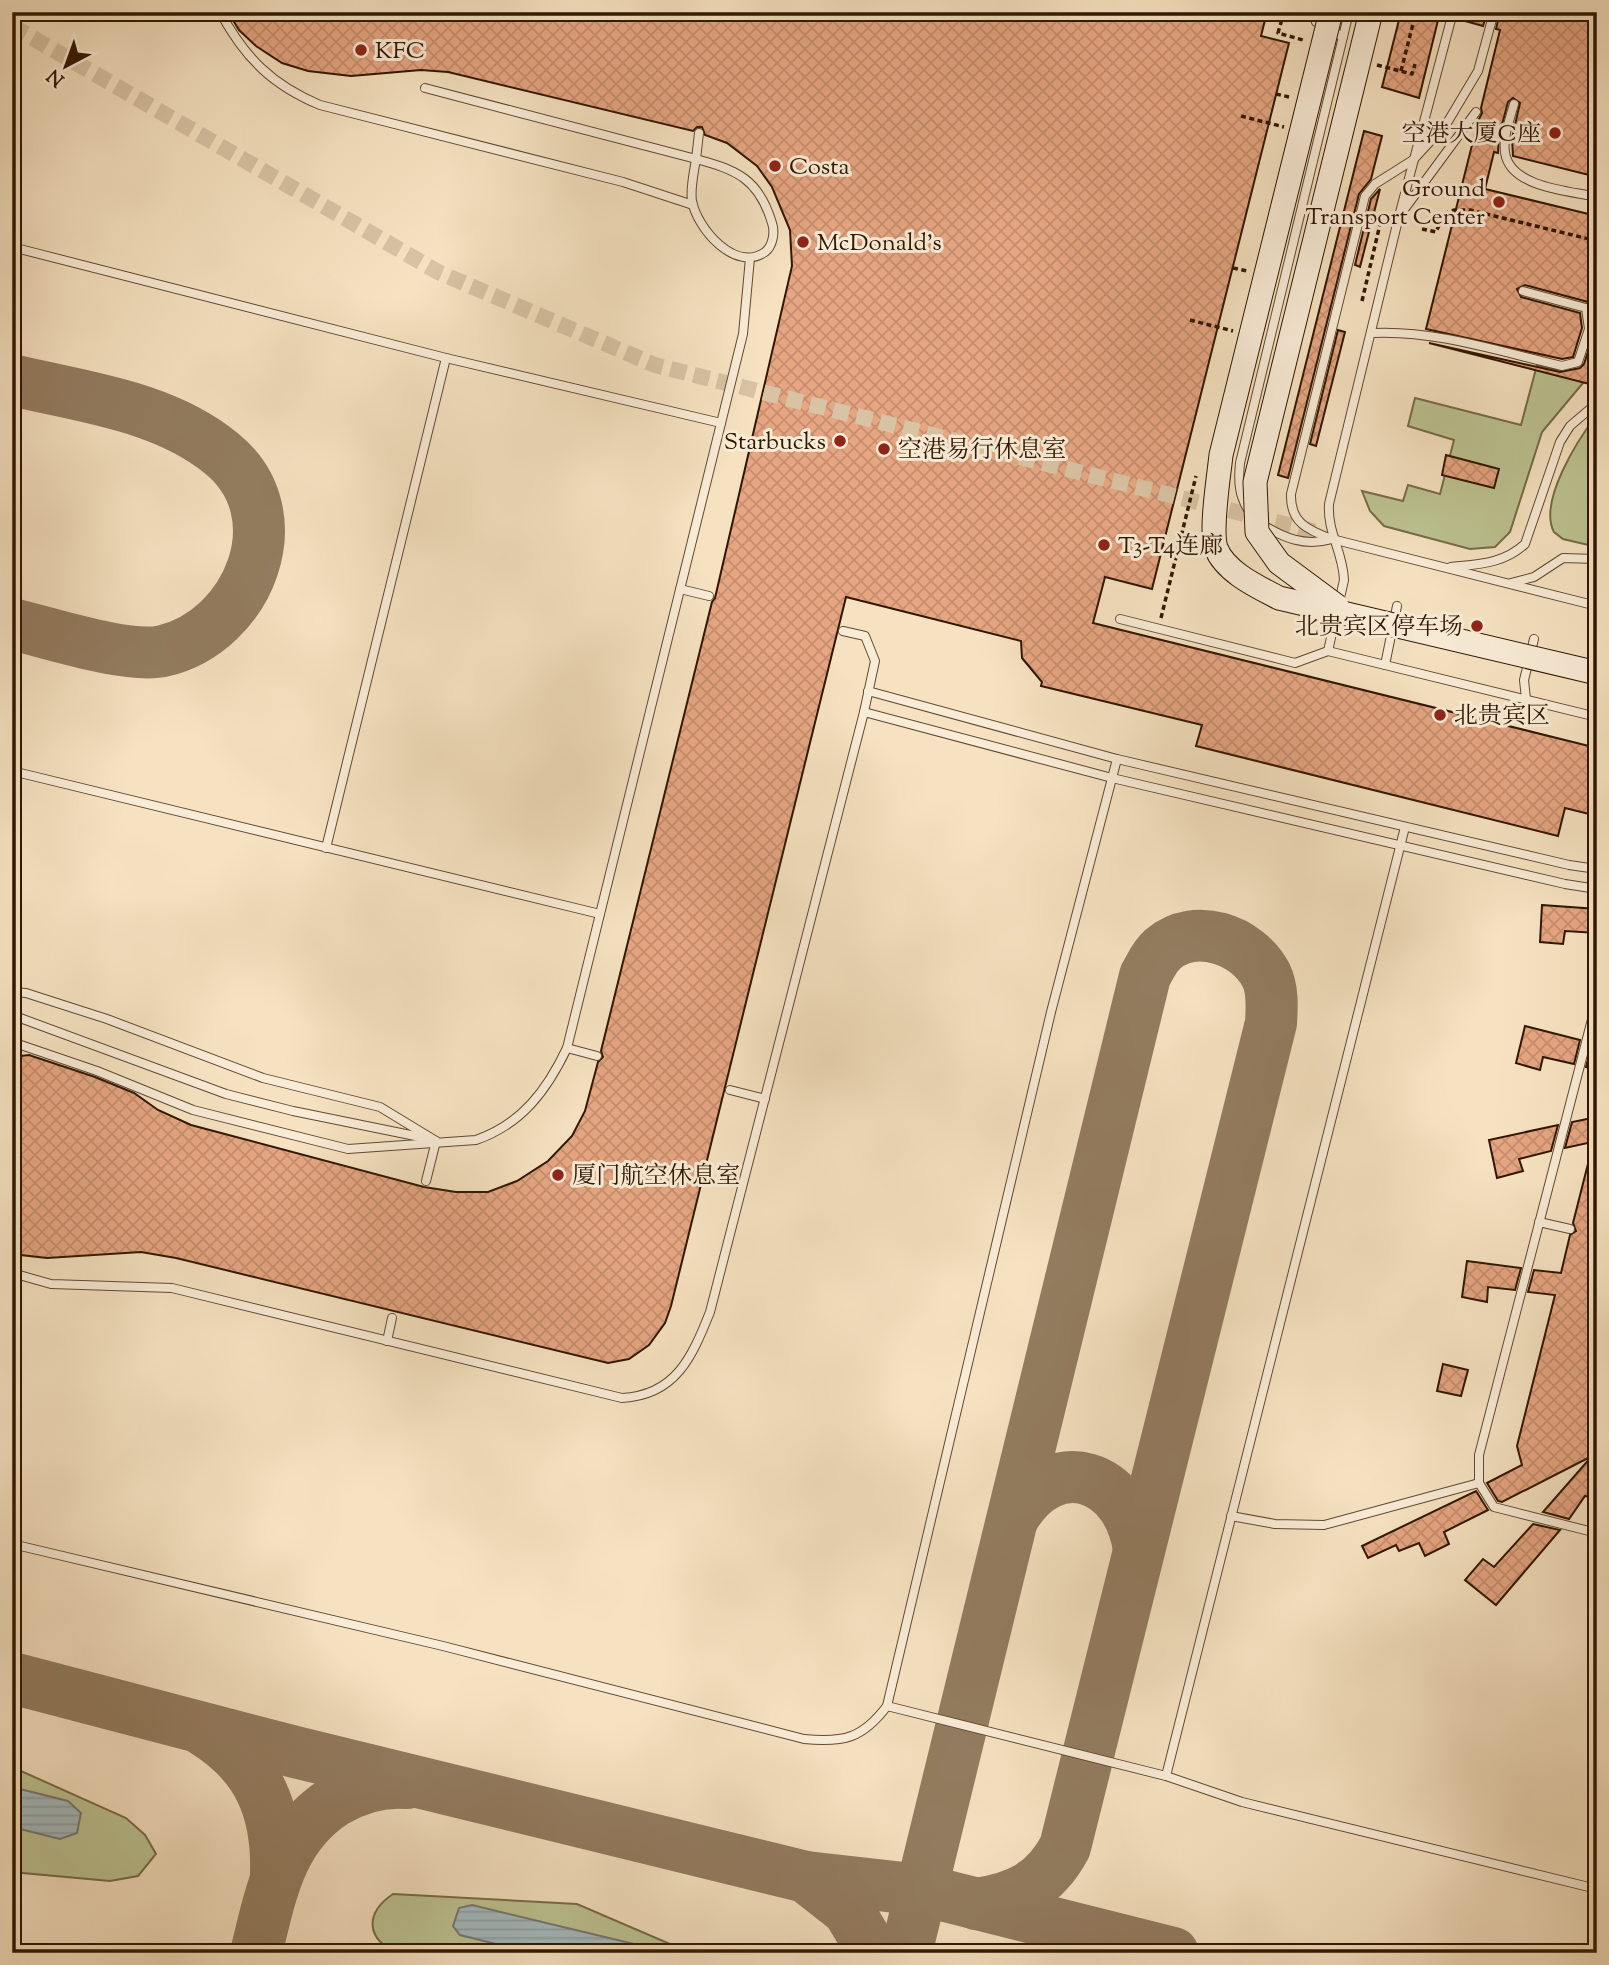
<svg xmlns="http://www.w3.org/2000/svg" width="1609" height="1965" viewBox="0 0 1609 1965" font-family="'Sorts Mill Goudy','Noto Serif SC',serif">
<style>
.green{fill:#bdc392;stroke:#766c49;stroke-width:2}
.water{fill:url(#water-rules);stroke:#757873;stroke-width:2}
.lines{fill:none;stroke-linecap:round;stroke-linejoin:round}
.taxiway{stroke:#937c60;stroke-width:52}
.building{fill:url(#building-cross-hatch);stroke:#301600;stroke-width:2}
.minor-tunnel{stroke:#d8c3a4;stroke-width:16;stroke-dasharray:16 8;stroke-linecap:butt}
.service-casing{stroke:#624930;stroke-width:10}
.path{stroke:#301600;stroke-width:3.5;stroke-dasharray:5 3.5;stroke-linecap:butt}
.service{stroke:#f9ecd7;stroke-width:8}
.secondary-bridge-casing{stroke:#301600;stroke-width:25;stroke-linecap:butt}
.path-bridge{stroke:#301600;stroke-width:3.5;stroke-dasharray:5 3.5;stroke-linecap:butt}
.secondary-bridge{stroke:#f9ecd7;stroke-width:23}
.poi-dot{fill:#8f2418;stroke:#f9ecd7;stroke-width:2.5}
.labels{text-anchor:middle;stroke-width:6;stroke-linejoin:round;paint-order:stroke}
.poi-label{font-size:24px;fill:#301600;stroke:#f9ecd7;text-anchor:start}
</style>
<defs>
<pattern id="water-rules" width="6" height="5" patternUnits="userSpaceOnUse" patternTransform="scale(1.75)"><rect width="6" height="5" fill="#a3babf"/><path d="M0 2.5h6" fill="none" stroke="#8d9fa2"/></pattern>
<pattern id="building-cross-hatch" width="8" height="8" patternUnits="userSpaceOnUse" patternTransform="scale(1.75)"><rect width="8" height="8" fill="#e6a682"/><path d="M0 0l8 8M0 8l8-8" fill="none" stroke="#c68e6e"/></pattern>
</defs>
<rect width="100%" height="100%" fill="#f6e2c1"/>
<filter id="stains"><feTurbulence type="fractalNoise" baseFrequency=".00286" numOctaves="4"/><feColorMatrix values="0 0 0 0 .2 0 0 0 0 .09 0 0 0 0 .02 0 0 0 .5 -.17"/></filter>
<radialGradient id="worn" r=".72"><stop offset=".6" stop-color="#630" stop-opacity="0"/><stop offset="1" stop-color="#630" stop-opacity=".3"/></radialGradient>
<g class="green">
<path d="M1537,365L1588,377L1542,432L1510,532L1495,547L1470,549L1384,526L1370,511L1362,491L1403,501L1408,485L1440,494L1454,440L1408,426L1415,398L1521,425Z"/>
<path d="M1597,415L1588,459L1597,462V547L1563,539L1554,532C1538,502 1578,439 1597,415Z"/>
<path d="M12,1767L126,1818L145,1835L156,1854L138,1876L110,1881L12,1872Z"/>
<path d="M393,1894L577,1904L691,1953H398C365,1939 365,1913 393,1894Z"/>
</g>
<g class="water">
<path d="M12,1787L68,1801L81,1813L77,1833L60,1839L12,1827Z"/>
<path d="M472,1905L638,1945L646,1953H532L460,1935L453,1926L459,1908Z"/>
</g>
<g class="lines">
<g class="taxiway">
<path d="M12,380C83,397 164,406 221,453C297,514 249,631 163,651C128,659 50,633 12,624"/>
<path d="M1013,1518C1054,1448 1129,1474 1139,1550"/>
<path d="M12,1678L295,1752L806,1877L922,1890L1173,1953"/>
<path d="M203,1730C259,1764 278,1811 276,1874"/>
<path d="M806,1877L848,1910L874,1953"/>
<path d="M256,1953C271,1893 280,1836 335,1801C357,1788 382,1781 407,1783"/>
<path d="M906,1953L1145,976C1150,967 1154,957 1163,949C1195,922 1247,939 1266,975C1273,989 1272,1007 1271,1023L1065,1847C1045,1885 1017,1898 976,1904"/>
</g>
</g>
<g class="building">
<path d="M228,12H1267L1261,36L1289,43L1152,589L1105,577L1093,623L1597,748V816L1565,808L1558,836L1196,746L1202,725L1041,686L1042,682L1022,658L1021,641L846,597L671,1306L665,1323L649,1345L629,1359L608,1363L176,1258L141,1252L47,1258L12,1254V1057L29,1055L95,1077L134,1093L158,1110L191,1125L424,1187L456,1192H488L517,1181L548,1161L572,1136L585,1111L598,1062L603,1057L601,1051L712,602L715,598L792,266L790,230L772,187L757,166L727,143L705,135L702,127H697L693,131L448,72L421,70L351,76L308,71L282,63L256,46L239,30Z"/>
<path d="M1401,12H1440L1419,98L1382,87Z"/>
<path d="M1459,12H1487L1483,26L1458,19Z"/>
<path d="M1500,12H1580L1578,19L1597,23V177L1513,156L1512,138L1520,103L1513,98L1508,102L1499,136L1498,153L1494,152L1485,189L1597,216V386L1429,343L1560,372L1580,368L1584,364L1595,330L1592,307L1588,302L1525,285L1517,289L1521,297L1580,313L1582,328L1573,357L1562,359L1426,329L1478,121L1482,113L1481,108L1500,30L1496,29Z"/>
<path d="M1364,131L1382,136L1371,179L1359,194L1288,478L1278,475Z"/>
<path d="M1380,189L1360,267L1355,265L1371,199Z"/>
<path d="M1338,330L1345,332L1316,446L1310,444Z"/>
<path d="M1446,455L1499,469L1494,488L1442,475Z"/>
<path d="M1542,905L1597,909V933L1565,931L1563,944L1540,942Z"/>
<path d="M1525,1026L1580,1040L1574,1064L1543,1057L1540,1070L1516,1063Z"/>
<path d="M1592,1044L1597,1045V1070L1586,1067Z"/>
<path d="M1597,1117V1141L1565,1148L1572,1122Z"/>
<path d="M1558,1125L1551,1151L1519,1159L1523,1171L1497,1178L1489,1140Z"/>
<path d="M1591,1152H1597V1499L1585,1496L1569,1519L1543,1512L1592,1456L1502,1502L1498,1501L1487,1483L1522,1465L1517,1446L1555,1295L1528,1292L1534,1270L1561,1273L1570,1235L1576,1231L1573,1223Z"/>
<path d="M1467,1261L1521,1268L1515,1290L1488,1287L1487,1302L1462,1297Z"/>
<path d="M1443,1364L1468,1370L1461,1396L1437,1391Z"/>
<path d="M1476,1491L1488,1510L1444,1532L1449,1544L1425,1556L1419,1543L1399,1551L1396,1545L1368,1558L1362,1546Z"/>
<path d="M1533,1524L1560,1530L1496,1605L1465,1580L1483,1559L1494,1567Z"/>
</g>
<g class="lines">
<path class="minor-tunnel" d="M12,26L438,272L655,365L1320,533"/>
<g class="service-casing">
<g id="service">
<path d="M220,12C245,58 272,85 320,105L623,182L693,205"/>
<path d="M1313,12L1316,22L1343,37"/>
<path d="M1453,12L1399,216L1329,504C1327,532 1343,552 1344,580L1328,651L1597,717"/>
<path d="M1494,12L1478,71L1447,123L1413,160L1375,184L1365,196L1291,494C1290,522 1307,530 1332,539L1597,606"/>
<path d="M425,88L696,159L699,133"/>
<path d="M1514,104C1510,119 1501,141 1506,157C1515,188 1571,191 1597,197"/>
<path d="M696,159C737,170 759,179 772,223C775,232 773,246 765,252C735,273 697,228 692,201C690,188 694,172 696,159Z"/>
<path d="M1403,211L1476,112"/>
<path d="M12,247L446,358L721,423"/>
<path d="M1373,333C1436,330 1501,352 1562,366L1578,362L1589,329L1586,308L1523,291"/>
<path d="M1251,514C1239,498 1238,482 1240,463L1349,12"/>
<path d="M1260,523C1283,538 1305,547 1332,539"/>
<path d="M1451,567C1479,564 1503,564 1525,544L1560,442L1570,426L1597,403"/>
<path d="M1511,583L1534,577L1563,558L1597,559"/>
<path d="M680,589L709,596"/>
<path d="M1120,619L1295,663L1328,651"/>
<path d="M1385,665L1397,606"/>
<path d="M868,691L1117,759L1569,865L1597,869"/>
<path d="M1526,699L1524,680L1534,639"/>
<path d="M864,712L1112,778L1565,884L1597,889"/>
<path d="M12,771L600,914"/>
<path d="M326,848L446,358"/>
<path d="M12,992L26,993L107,1019L263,1078L380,1107L436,1141"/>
<path d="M1597,1000L1479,1455V1483L1494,1507L1597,1533"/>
<path d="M12,1015L226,1094L293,1111L430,1139"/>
<path d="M12,1042L97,1071L193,1110L348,1149L476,1140C522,1124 547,1090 567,1048L743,334L750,258"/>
<path d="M567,1048L597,1056"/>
<path d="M730,1090L765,1099"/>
<path d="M426,1181L436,1141"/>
<path d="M1539,1222L1570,1229"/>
<path d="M12,1273L51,1284L172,1288L622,1398C676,1395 692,1357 710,1312L864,712L875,661L865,636L843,631"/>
<path d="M387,1341L392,1318"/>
<path d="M1231,1516L1275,1524L1324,1525L1479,1483"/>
<path d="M12,1544L443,1646L804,1739C844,1743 863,1738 887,1706L1051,1012L1117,759"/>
<path d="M887,1706L1166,1776L1242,1802L1597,1889"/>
<path d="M1166,1776L1405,827"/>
</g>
</g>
<g class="path">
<path d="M1284,12L1278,33L1303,40"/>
<path d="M1464,13L1480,17"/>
<path d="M1377,65L1412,74L1415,64"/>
<path d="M1401,71L1416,12"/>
<path d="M1276,94L1289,97"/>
<path d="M1422,229L1436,232L1444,214L1454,210H1470L1597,241"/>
<path d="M1233,268L1247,271"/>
<path d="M1362,301L1381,220"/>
<path d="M1161,618L1196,476"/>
</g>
<use href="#service" class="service"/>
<g class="secondary-bridge-casing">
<g id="secondary-bridge">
<path d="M1331,12L1221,455C1219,475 1210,530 1216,548C1225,572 1258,587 1279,598L1597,673"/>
<path d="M1337,606L1279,563L1257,532L1255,482L1371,12"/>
</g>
</g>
<g class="path-bridge">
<path d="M1241,116L1284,127"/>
<path d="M1190,320L1233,331"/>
</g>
<use href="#secondary-bridge" class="secondary-bridge"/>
</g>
<g class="poi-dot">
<circle cx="361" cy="50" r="7"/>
<circle cx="1555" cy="133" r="7"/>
<circle cx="775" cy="166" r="7"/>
<circle cx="1499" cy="202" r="7"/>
<circle cx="803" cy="242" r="7"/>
<circle cx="840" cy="441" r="7"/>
<circle cx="884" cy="449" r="7"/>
<circle cx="1104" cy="545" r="7"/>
<circle cx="1477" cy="626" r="7"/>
<circle cx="1440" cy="715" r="7"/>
<circle cx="558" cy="1175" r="7"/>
</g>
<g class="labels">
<g class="poi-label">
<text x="375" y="58">KFC</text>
<text x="1541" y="141" text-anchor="end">空港大厦C座</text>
<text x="789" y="174">Costa</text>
<text x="1485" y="196" text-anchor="end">Ground<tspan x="1485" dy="28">Transport Center</tspan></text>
<text x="817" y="250">McDonald's</text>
<text x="826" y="449" text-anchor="end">Starbucks</text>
<text x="898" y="457">空港易行休息室</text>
<text x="1118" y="553">T3-T4连廊</text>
<text x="1463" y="634" text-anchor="end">北贵宾区停车场</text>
<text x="1454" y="723">北贵宾区</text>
<text x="572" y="1183">厦门航空休息室</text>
</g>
</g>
<rect width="1609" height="1965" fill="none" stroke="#f6e2c1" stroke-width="42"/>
<rect x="14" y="14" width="1581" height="1937" fill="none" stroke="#301600" stroke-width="3.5"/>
<rect x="21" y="21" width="1567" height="1923" fill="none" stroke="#301600" stroke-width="2"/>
<g transform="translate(66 66) rotate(221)" stroke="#f9ecd7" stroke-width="5" paint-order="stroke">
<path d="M0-5L12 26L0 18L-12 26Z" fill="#301600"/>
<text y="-10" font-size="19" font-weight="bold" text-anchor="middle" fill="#301600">N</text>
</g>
<rect width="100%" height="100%" filter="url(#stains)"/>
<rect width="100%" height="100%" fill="url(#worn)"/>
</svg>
